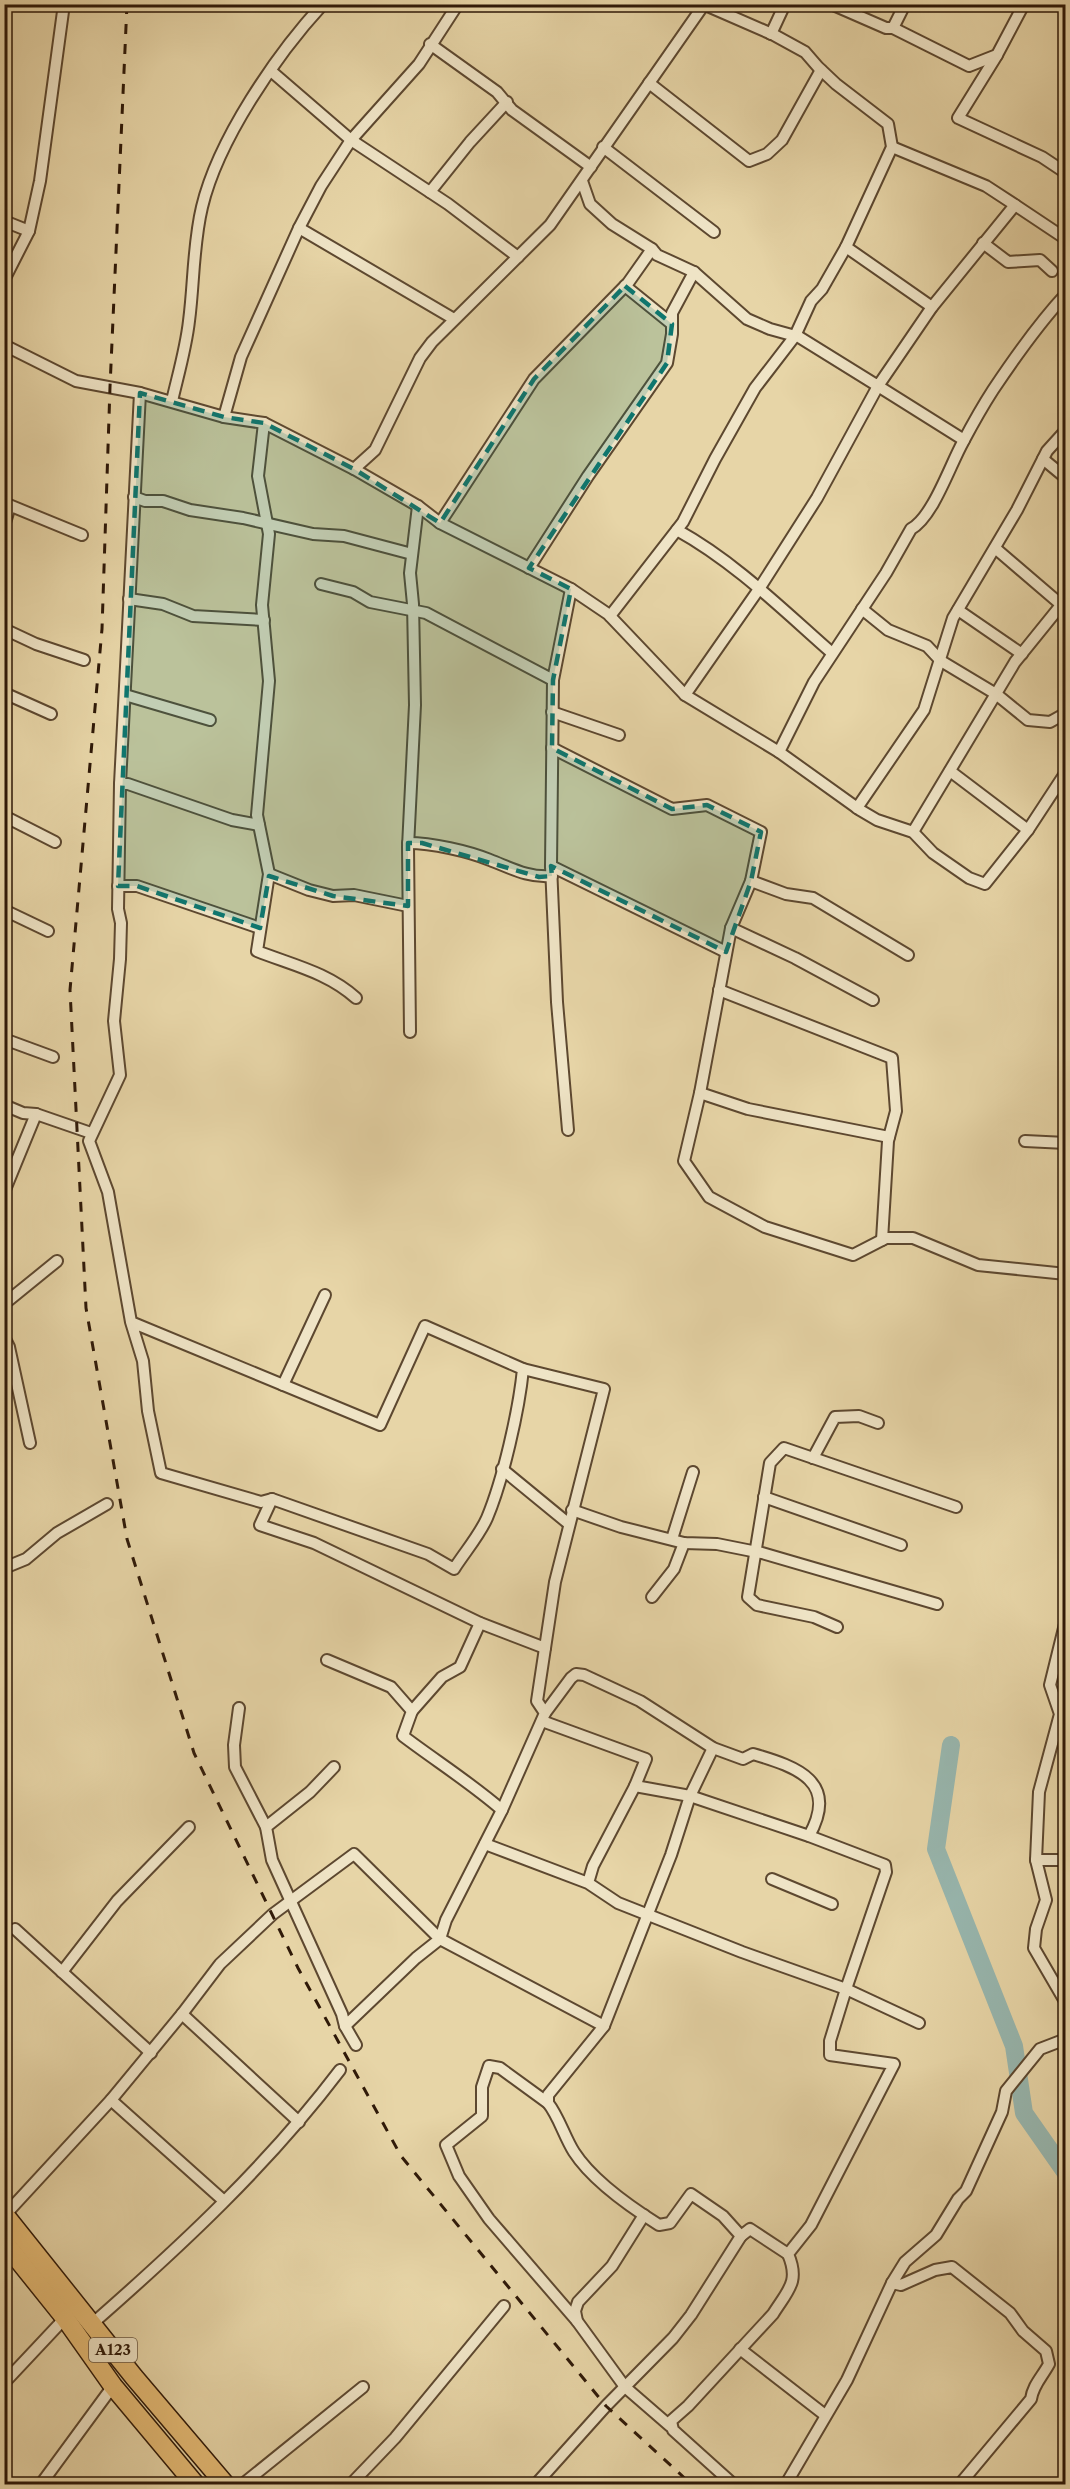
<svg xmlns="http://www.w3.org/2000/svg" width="1070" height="2489" viewBox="0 0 1070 2489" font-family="'Libre Caslon Text',serif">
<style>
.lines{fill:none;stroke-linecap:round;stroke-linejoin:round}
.river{stroke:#98b7af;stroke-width:18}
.street-casing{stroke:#5d4830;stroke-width:14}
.highway-casing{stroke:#2f1908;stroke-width:21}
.street{stroke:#efe4c6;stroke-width:10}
.highway{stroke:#e4ba74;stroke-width:18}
.rail{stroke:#2f1908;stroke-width:3;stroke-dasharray:10 10;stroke-linecap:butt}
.marked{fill:#0f766e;fill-opacity:0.2;stroke:#0f766e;stroke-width:4.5;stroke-dasharray:12 8;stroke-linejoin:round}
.labels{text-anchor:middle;stroke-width:4.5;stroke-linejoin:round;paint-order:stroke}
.shield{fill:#efe4c6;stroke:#695641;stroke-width:1.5}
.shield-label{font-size:15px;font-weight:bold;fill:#2f1908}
</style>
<rect width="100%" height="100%" fill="#e7d5a7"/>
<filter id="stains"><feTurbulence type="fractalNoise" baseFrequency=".00333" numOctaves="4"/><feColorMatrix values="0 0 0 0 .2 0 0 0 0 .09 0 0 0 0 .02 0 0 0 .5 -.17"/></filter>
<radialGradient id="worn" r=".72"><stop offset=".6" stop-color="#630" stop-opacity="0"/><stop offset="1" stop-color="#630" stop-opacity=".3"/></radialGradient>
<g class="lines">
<path class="river" d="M951,1745L936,1849L1014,2046L1024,2113L1066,2173"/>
<g class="street-casing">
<g id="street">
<path d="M831,4L886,28H893L905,4"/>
<path d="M893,28L969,66L997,55L1024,4"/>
<path d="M771,34L785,4"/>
<path d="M430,44L497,92L512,110L591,167"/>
<path d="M997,55L958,118L1042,157L1066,173"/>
<path d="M271,71L351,140L448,204L518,257"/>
<path d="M649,83L749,161L767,154L782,140L821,70"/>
<path d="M603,147L714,232"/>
<path d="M582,181L590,204L612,224L652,249L657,255L694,272L747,319L770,329L799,337L878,386L932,307L1015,205L986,186L892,147"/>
<path d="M430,192L470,142L507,102"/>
<path d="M1015,205L1066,239"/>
<path d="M4,221L29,231"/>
<path d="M299,228L454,319"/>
<path d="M983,243L1008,262L1040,260L1052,271"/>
<path d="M846,247L932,307"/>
<path d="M4,280L29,231L40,181L64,4"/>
<path d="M625,286L672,324"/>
<path d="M4,345L76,381L140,393L224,417L264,423L354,469L418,506L440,523L571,589L608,614L685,695L779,752L860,810L877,820L913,832L933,853L969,878L985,884L1028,830L1066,772"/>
<path d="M172,401C178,375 186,348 189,321C194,283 193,244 202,207C218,140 276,55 323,4"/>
<path d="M224,417L241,357L299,228L321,186L351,140L419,64L458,4"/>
<path d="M264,423L258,476L269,534L262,605L269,681L257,815L269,874L257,951C292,965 327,972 356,998"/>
<path d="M1043,459L1066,478"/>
<path d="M354,469L375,450L420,358L432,342L550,225L703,6"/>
<path d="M134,497L145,501H163L190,510L243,518L313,534L344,536L412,554"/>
<path d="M4,503L82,535"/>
<path d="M440,523L534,379L628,283L652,249"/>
<path d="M4,526L10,506"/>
<path d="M677,530C735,562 783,610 832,653"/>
<path d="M995,548L1065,608"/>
<path d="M529,568L588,476L667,363L672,334V313L694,272"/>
<path d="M321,584L353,592L370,602L426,613L553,680"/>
<path d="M129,599L163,604L193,616L264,620"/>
<path d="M862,609L888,630L927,646L941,661L996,694L1028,720L1050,722L1066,713"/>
<path d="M958,610L1022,654"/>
<path d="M610,616L683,522L715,459L755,388L795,336L811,301L822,289L846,247L892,147L888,124L836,84L818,67L805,52L774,35L703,4"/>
<path d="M4,629L36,644L84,660"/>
<path d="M4,693L51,714"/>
<path d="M125,695L210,720"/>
<path d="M685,695L759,589L817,498L878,386L964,440"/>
<path d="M552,712L619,735"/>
<path d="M552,748L672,809L707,805L761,832L751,881L731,928L700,1093L684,1161L709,1197L765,1227L853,1255L886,1238H913L978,1265L1066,1274"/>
<path d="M779,752L814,682L886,573L911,529C933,517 950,465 963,442C972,425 982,407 993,390C1015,357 1039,323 1066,294"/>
<path d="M950,771L1028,830"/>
<path d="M120,784H128L232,820L259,825"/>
<path d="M857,808L924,710L953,618L1017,510L1047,451L1066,430"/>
<path d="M4,816L55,842"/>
<path d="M913,832L1015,662L1066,599"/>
<path d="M408,843C432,843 468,851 490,860C511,868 528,878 552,876"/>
<path d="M551,866L726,952"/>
<path d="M269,874L309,890L333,896L354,895L408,906"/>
<path d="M751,881L786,894L813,898L908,955"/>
<path d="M118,886H137L260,928"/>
<path d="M4,910L48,931"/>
<path d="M731,928L795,958L873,1000"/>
<path d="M719,990L892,1058L896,1111L888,1141L882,1240"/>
<path d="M410,1032L408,847L415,705L413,604L410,573L418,506"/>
<path d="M4,1039L53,1057"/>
<path d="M700,1093L748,1109L889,1137"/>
<path d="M4,1105L23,1113L36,1114L91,1133"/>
<path d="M568,1130L557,1002L551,866L553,680L571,589"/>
<path d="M1025,1141L1066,1143"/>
<path d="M4,1192L36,1114"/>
<path d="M4,1304L57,1261"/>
<path d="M131,1322L143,1361L148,1411L161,1473L261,1502L272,1499L428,1554L454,1569C464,1553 479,1536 487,1518C503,1480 519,1410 523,1369L425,1326L380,1425L131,1322L108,1192L89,1141L120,1075L114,1021L120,959L121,923L118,909L120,784L140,393"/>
<path d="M4,1337L9,1347L30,1443"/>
<path d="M283,1385L325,1295"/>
<path d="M813,1458L835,1417L859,1416L878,1423"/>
<path d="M502,1469L569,1524"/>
<path d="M764,1497L901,1545"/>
<path d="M272,1499L260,1525L314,1543L480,1623L545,1648"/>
<path d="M572,1510L621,1527L684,1543L717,1544L762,1553L937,1604"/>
<path d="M672,1539L693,1472"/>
<path d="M4,1568L26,1559L57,1533L107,1504"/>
<path d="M652,1597L674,1569L684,1543"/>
<path d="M1066,1620L1050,1685L1060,1714L1039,1792L1036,1860L1046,1900L1036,1929L1034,1948L1066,2003"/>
<path d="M837,1627L814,1617L757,1605L748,1597L770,1463L784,1448L956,1507"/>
<path d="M327,1660L391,1687L412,1711L403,1736C436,1761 471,1783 502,1810"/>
<path d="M239,1708L234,1745L235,1767L266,1827"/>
<path d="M412,1711L442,1677L460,1667L480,1623"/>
<path d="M545,1713L571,1678L576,1674L584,1675L640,1701L713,1748L743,1759L753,1754C798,1767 839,1782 809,1836"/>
<path d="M542,1721L646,1759L635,1786"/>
<path d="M334,1767L310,1792L266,1827L272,1860L342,2014L345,2026L416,1958L440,1939L446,1920L502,1810L545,1713L537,1701L555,1582L604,1389L523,1369"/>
<path d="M485,1844L588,1883L618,1903L742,1952L846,1989L886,1872L885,1865L809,1836L690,1796L635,1786L593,1866L588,1883"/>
<path d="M1036,1860H1066"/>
<path d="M772,1879L832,1904"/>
<path d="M15,1929L151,2053"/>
<path d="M62,1972L117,1901L189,1827"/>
<path d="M182,2014L299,2122"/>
<path d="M345,2026L356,2045"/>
<path d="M111,2100L224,2201"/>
<path d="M548,2103L500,2068L489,2066L482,2087V2116L446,2145L459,2176L489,2219L577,2321"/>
<path d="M5,2215L111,2100L182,2014L220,1964L273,1914L354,1854L440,1939L604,2026"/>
<path d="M644,2215L612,2266L578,2302L575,2311L577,2321L625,2387L670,2426"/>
<path d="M741,2236L750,2229L788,2254"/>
<path d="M892,2283L901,2285L935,2270L952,2267L1010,2313L1023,2331L1046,2351L1049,2364C1042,2377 1033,2385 1031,2399L960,2484"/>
<path d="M92,2324C181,2246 268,2165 340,2070"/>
<path d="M740,2349L825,2415"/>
<path d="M4,2383L65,2318"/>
<path d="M41,2484L113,2386"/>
<path d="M243,2484L363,2387"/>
<path d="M351,2484L395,2438L504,2306"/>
<path d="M536,2484L606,2406L673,2338L691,2315L741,2236L723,2216L691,2194L670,2223L659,2225C632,2208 592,2180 574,2152C564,2136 559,2117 548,2103V2095L604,2026L671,1855L690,1796L713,1748"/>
<path d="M733,2484L673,2430L671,2421L688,2406L773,2314C788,2290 800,2282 788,2254L811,2225L894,2064L830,2055V2041L846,1989L919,2023"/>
<path d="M786,2484L847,2380L892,2283L905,2262L936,2235L958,2199L966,2191L1002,2112L1006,2091L1040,2049L1066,2039"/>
</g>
</g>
<g class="highway-casing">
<g id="highway">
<path d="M4,2214L134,2377L225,2484"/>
<path d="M4,2242L65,2318L113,2386L195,2484"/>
</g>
</g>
<use href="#street" class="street"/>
<use href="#highway" class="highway"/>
<path class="rail" d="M127,4L110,387L102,629L70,990L86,1308L127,1539L194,1753L298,1968L401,2156L606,2406L691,2484"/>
</g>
<path class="marked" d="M625,286L672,324L667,363L529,568L571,589L553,680L552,748L672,809L707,805L761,832L751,881L726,952L551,866L552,876L539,877L422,843H408V906L333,896L269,876L260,928L137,886H118L140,393L224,417L264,423L354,469L440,523L534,379Z"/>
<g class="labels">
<rect class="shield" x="89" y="2338" width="48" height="24" rx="4.5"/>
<g class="shield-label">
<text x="113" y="2355">A123</text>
</g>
</g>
<rect width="1070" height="2489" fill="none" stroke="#e7d5a7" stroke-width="24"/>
<rect x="6" y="6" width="1058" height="2477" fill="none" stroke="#2f1908" stroke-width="3"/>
<rect x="12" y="12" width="1046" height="2465" fill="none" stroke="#2f1908" stroke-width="1.5"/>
<rect width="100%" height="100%" filter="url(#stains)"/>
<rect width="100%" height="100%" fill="url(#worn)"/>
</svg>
